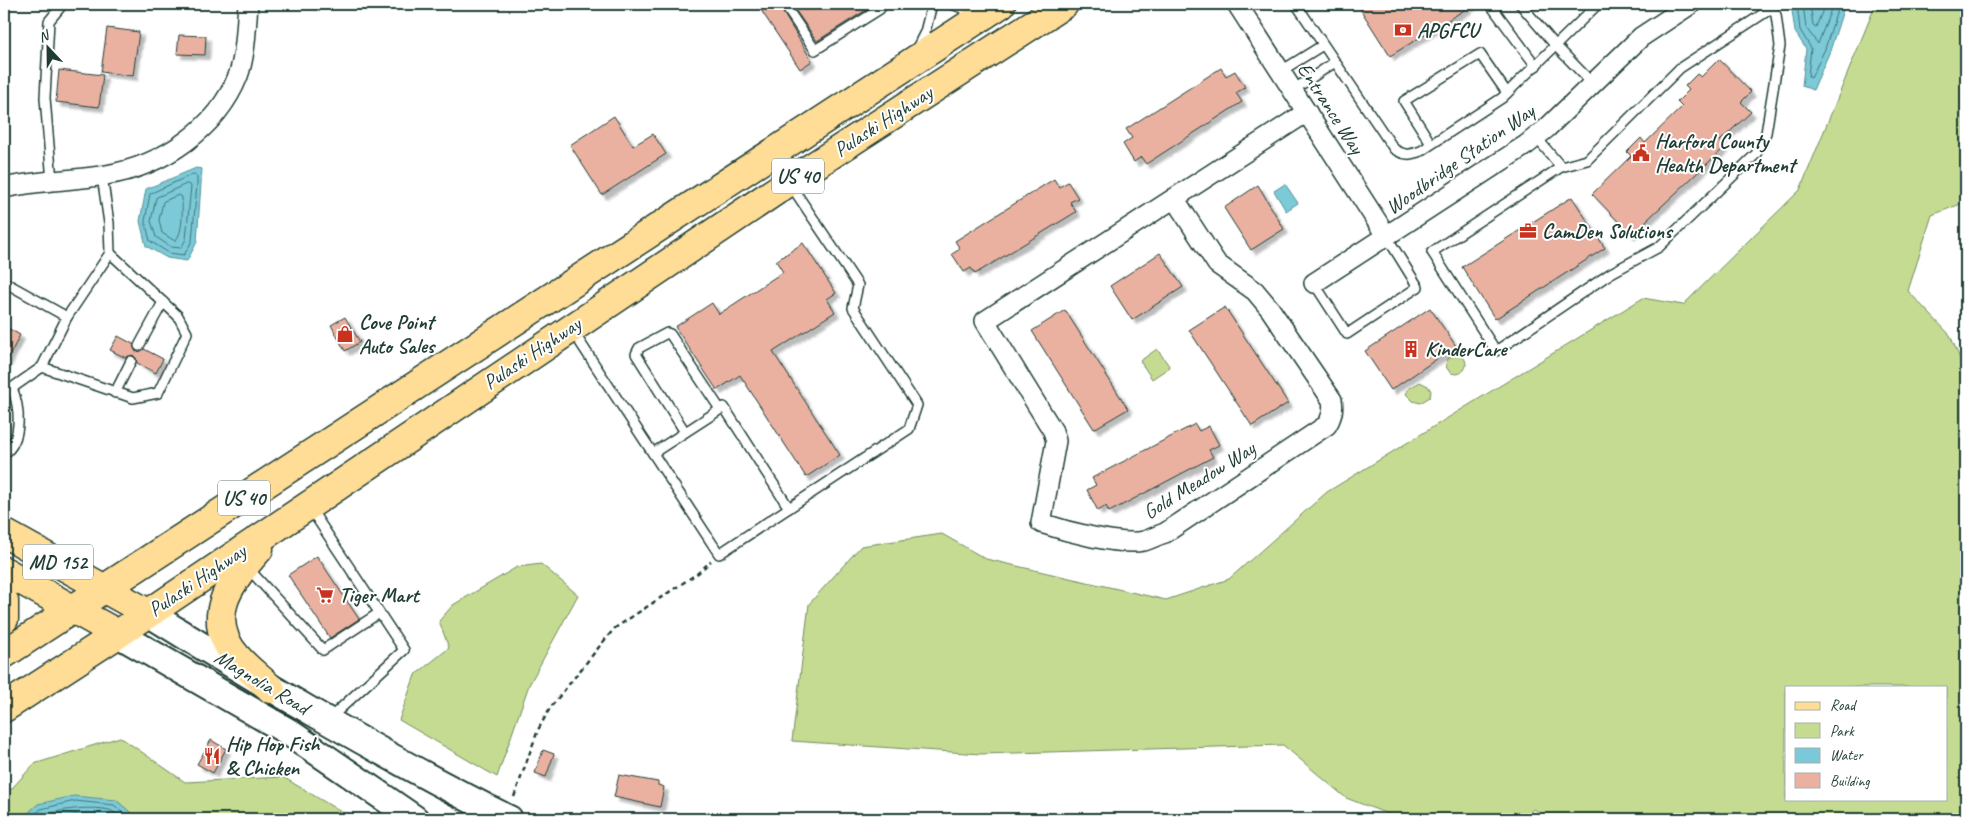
<svg xmlns="http://www.w3.org/2000/svg" width="1970" height="823" viewBox="0 0 1970 823" font-family="Caveat,sans-serif">
<style>
.green{fill:#c5db91;stroke:#728c62;fill-rule:evenodd}
.water{fill:#7bc9d8;stroke:#569196}
.lines{fill:none;stroke-linecap:round;stroke-linejoin:round}
.shore{stroke:#447576;stroke-width:1}
.building{fill:#eab1a1;stroke:#1f3d34;filter:url(#shadow)}
.service-casing{stroke:#1f3d34;stroke-width:12}
.minor-casing{stroke:#1f3d34;stroke-width:22}
.secondary-casing{stroke:#1f3d34;stroke-width:30}
.primary-casing{stroke:#1f3d34;stroke-width:31}
.trunk-casing{stroke:#1f3d34;stroke-width:31}
.path{stroke:#1f3d34;stroke-width:2.5;stroke-dasharray:5 4;stroke-linecap:butt}
.service{stroke:#fff;stroke-width:9}
.minor{stroke:#fff;stroke-width:19}
.secondary{stroke:#fff;stroke-width:26}
.primary{stroke:#ffdd96;stroke-width:28}
.trunk{stroke:#ffdd96;stroke-width:28}
.labels{text-anchor:middle;stroke-width:4;stroke-linejoin:round;paint-order:stroke}
.shield{fill:#fff;stroke:#627771;stroke-width:1}
.shield-label{font-size:20px;font-weight:bold;fill:#1f3d34}
.poi-label{font-size:21px;font-weight:bold;fill:#1f3d34;stroke:#fff;text-anchor:start}
.street-label{font-size:21px;fill:#1f3d34;stroke:#fff}
</style>
<defs>
<filter id="shadow"><feDropShadow dx="4.5" dy="4.5" stdDeviation="1" flood-color="#0004"/></filter>
</defs>
<rect width="100%" height="100%" fill="#fff"/>
<filter id="ink" filterUnits="userSpaceOnUse"><feTurbulence type="fractalNoise" baseFrequency=".02" numOctaves="2"/><feDisplacementMap in="SourceGraphic" scale="10" xChannelSelector="R" yChannelSelector="G"/><feConvolveMatrix kernelMatrix="1 2 1 2 8 2 1 2 1" color-interpolation-filters="sRGB"/></filter>
<g filter="url(#ink)">
<g class="green">
<path d="M1879,4H1966V202L1932,215L1908,291L1950,335L1966,373V819H1549L1534,809L1521,819H1401L1346,798L1283,745L981,754L792,741L809,604L861,546L942,534L986,559L1166,600L1229,579L1327,492L1643,298L1683,305L1800,190L1875,6ZM1786,687H1946V799H1786Z"/>
<path d="M1157,349L1170,367L1152,379L1140,361Z"/>
<circle cx="1456" cy="364" r="10"/>
<path d="M1420,382L1428,386L1431,391L1430,397L1420,403L1413,401L1406,394L1408,389Z"/>
<path d="M541,564L578,595L529,685L497,777L399,720L415,675L449,648L439,621L453,605L517,567Z"/>
<path d="M120,737L185,782L283,777L353,819H138L116,800L38,804L22,819H4V797L34,764Z"/>
</g>
<g class="water">
<path d="M1791,4H1845L1830,51L1813,90L1802,86L1806,49L1795,32Z"/>
<path d="M196,168L202,169L197,242L187,261L167,258L146,246L140,221L146,189Z"/>
<path d="M1285,184L1298,203L1286,211L1274,191Z"/>
<path d="M74,796L116,800L138,819H22L38,804Z"/>
</g>
<g class="lines">
<g class="shore">
<path d="M1797,4L1800,30L1811,48L1808,76L1811,78L1825,49L1839,4"/>
<path d="M1803,4L1806,28L1818,44L1833,4"/>
<path d="M1810,4L1813,25L1816,27L1825,4"/>
<path d="M194,174L197,176V184L192,241L184,255L169,253L150,241L145,221L150,194Z"/>
<path d="M187,184L191,186L186,239L181,248L171,247L156,237L151,221L156,198Z"/>
<path d="M179,195L182,197C182,208 184,233 175,241L162,233L159,220L163,202Z"/>
<path d="M29,819L41,809L75,801L114,805L130,819"/>
<path d="M38,819C50,809 97,805 112,811C115,813 118,817 121,819"/>
<path d="M57,819L75,815L109,819"/>
</g>
</g>
<g class="building">
<path d="M757,4H778L812,61L800,69Z"/>
<path d="M791,4H870L871,7L817,41Z"/>
<path d="M1357,4H1474L1390,56Z"/>
<path d="M107,28L139,32L133,76L101,72Z"/>
<path d="M179,35L206,36L205,55L177,54Z"/>
<path d="M1719,59L1751,92L1741,102L1751,112L1720,141L1725,147L1631,235L1592,194L1631,156L1627,152L1641,138L1645,143L1682,107L1677,102L1689,90L1685,86L1697,74L1701,77Z"/>
<path d="M1221,68L1226,76L1235,71L1245,87L1236,93L1242,102L1146,164L1141,157L1134,162L1123,144L1132,138L1126,129Z"/>
<path d="M59,70L103,75L99,107L56,102Z"/>
<path d="M614,116L633,146L653,134L666,154L602,195L570,145Z"/>
<path d="M1054,179L1059,187L1068,182L1078,198L1070,202L1076,212L975,274L971,268L964,272L952,254L960,249L955,241Z"/>
<path d="M1258,185L1284,229L1251,250L1224,208Z"/>
<path d="M1572,197L1605,248L1495,319L1462,267Z"/>
<path d="M803,243L836,293L827,299L835,312L773,352L840,455L806,477L740,375L717,390L675,327L712,303L719,314L783,272L776,261Z"/>
<path d="M1160,253L1183,287L1132,320L1110,286Z"/>
<path d="M1225,307L1288,403L1252,426L1189,330Z"/>
<path d="M1430,308L1456,346L1391,390L1365,351Z"/>
<path d="M1065,310L1128,409L1094,429L1032,331Z"/>
<path d="M345,317L360,342L345,351L331,325Z"/>
<path d="M4,326L20,335L4,367Z"/>
<path d="M118,336L133,344L136,352L144,349L163,359L156,373L137,363L136,358L133,355L126,358L110,350Z"/>
<path d="M1195,424L1199,431L1209,426L1219,445L1209,450L1213,457L1109,512L1106,506L1098,511L1087,490L1096,485L1092,478Z"/>
<path d="M317,556L359,619L330,638L288,575Z"/>
<path d="M211,740L226,749L213,773L197,764Z"/>
<path d="M543,750L554,754L546,777L535,773Z"/>
<path d="M619,775L658,782V785L664,787L660,807L614,797Z"/>
</g>
<g class="lines">
<g class="service-casing">
<g id="service">
<path d="M784,4L815,50L880,9L876,4"/>
<path d="M952,4L977,14"/>
<path d="M1296,4L1394,149C1405,156 1410,155 1421,151L1502,98L1598,4"/>
<path d="M1490,4L1536,66"/>
<path d="M1523,4L1521,5L1555,45L1593,84"/>
<path d="M916,50L925,32L932,4"/>
<path d="M1281,71L1323,45"/>
<path d="M1293,90L1335,62"/>
<path d="M1536,137L1561,167L1432,252L1496,351L1611,273L1659,247L1756,154L1766,133L1780,46L1776,15L1769,4"/>
<path d="M1431,144L1404,101L1480,54L1507,93"/>
<path d="M1561,167L1587,160L1680,68L1772,8"/>
<path d="M52,181L45,98L49,21L63,4"/>
<path d="M4,282L67,317L42,367L12,388H4"/>
<path d="M1314,283L1347,334L1418,287L1387,237"/>
<path d="M67,317L110,253L109,223L102,176"/>
<path d="M572,330L719,554L909,429L917,405L853,308L858,285L790,184"/>
<path d="M139,346L163,302"/>
<path d="M42,367L133,398L158,393L187,333L178,316L110,253"/>
<path d="M115,393L131,361"/>
<path d="M685,432L636,354L639,348L667,333L670,334L720,409"/>
<path d="M653,453L724,407L789,508"/>
<path d="M4,454C23,440 20,407 12,388"/>
<path d="M310,508L404,650L329,719"/>
<path d="M247,567L323,650L379,613"/>
</g>
</g>
<g class="minor-casing">
<g id="minor">
<path d="M1237,4L1387,237"/>
<path d="M4,188C38,180 72,181 106,175C162,166 217,129 238,76C246,54 246,27 248,4"/>
<path d="M1174,198L1217,264L1255,291L1270,309L1332,400C1334,410 1332,417 1327,425L1165,533C1158,535 1151,539 1144,541C1119,546 1065,531 1041,523L1056,441L1053,431L985,321L1307,112"/>
<path d="M1314,283L1526,145L1547,128L1641,37L1691,4"/>
</g>
</g>
<g class="secondary-casing">
<g id="secondary">
<path d="M148,613C266,686 385,757 509,819"/>
<path d="M118,634L287,731L415,819"/>
</g>
</g>
<g class="primary-casing">
<g id="primary">
<path d="M4,533L148,613"/>
<path d="M4,571L118,634"/>
</g>
</g>
<g class="trunk-casing">
<g id="trunk">
<path d="M259,549C231,580 202,618 237,657C247,669 260,678 271,689"/>
<path d="M4,601V619"/>
<path d="M4,654L1001,4"/>
<path d="M4,708L118,634L789,182L1064,4"/>
</g>
</g>
<path class="path" d="M514,797L538,730L550,708L603,642L615,628L698,573L711,561"/>
<use href="#service" class="service"/>
<use href="#minor" class="minor"/>
<use href="#secondary" class="secondary"/>
<use href="#primary" class="primary"/>
<use href="#trunk" class="trunk"/>
</g>
</g>
<defs>
<g id="bank-bare" transform="scale(1.35)"><path d="M-6-4H6V4H-6ZM0-2.3a2.3 2.3 0 1 0 0 4.6a2.3 2.3 0 1 0 0-4.6Z" fill="#c8321e" stroke="#fff" stroke-width="2.5" paint-order="stroke"/></g>
<g id="civic-bare" transform="scale(1.35)"><path d="M-.6-6.5H3V-4.5H.6V-3L4-1V1h2V6H-6V1h2V-1L-.6-3ZM-1.2 2.5V6h2.4V2.5Z" fill="#c8321e" stroke="#fff" stroke-width="2.5" paint-order="stroke"/></g>
<g id="office-bare" transform="scale(1.35)"><path d="M-6-3h4V-5.5h4V-3h4V5H-6ZM-1-4.5V-3h2v-1.5ZM-6 0V1H6V0Z" fill="#c8321e" stroke="#fff" stroke-width="2.5" paint-order="stroke"/></g>
<g id="shop-bare" transform="scale(1.35)"><path d="M-5-2.5h2.3a2.7 3.5 0 0 1 5.4 0H5L5.5 6h-11ZM-1.5-2.5h3a1.5 2.3 0 0 0-3 0Z" fill="#c8321e" stroke="#fff" stroke-width="2.5" paint-order="stroke"/></g>
<g id="building-bare" transform="scale(1.35)"><path d="M-4-6H4V6H1V3H-1V6H-4ZM-2.5-4.3h1.7v1.8h-1.7ZM.8-4.3h1.7v1.8H.8ZM-2.5-1h1.7V.8h-1.7ZM.8-1h1.7V.8H.8Z" fill="#c8321e" stroke="#fff" stroke-width="2.5" paint-order="stroke"/></g>
<g id="supermarket-bare" transform="scale(1.35)"><path d="M-6-5.5h2.5l.6 2H6L4.5 2H-2.5L-4.4-4H-6ZM-1.5 3.2a1.3 1.3 0 1 0 .1 0ZM3 3.2a1.3 1.3 0 1 0 .1 0Z" fill="#c8321e" stroke="#fff" stroke-width="2.5" paint-order="stroke"/></g>
<g id="restaurant-bare" transform="scale(1.35)"><path d="M-5-6h1v4h1v-4h1v4h1v-4h1v5L-1.5 .5V6h-2V.5L-5-1ZM5-6V6H3V1.5H1.5Q1.5-4 5-6Z" fill="#c8321e" stroke="#fff" stroke-width="2.5" paint-order="stroke"/></g>
</defs>
<g fill-rule="evenodd">
<use href="#bank-bare" x="1403" y="30"/>
<use href="#civic-bare" x="1641" y="153"/>
<use href="#office-bare" x="1528" y="231"/>
<use href="#shop-bare" x="345" y="334"/>
<use href="#building-bare" x="1411" y="349"/>
<use href="#supermarket-bare" x="325" y="595"/>
<use href="#restaurant-bare" x="212" y="756"/>
</g>
<g class="labels">
<g class="shield">
<rect x="772" y="158.5" width="52" height="35" rx="4"/>
<rect x="218" y="480.5" width="52" height="35" rx="4"/>
<rect x="23" y="544.5" width="70" height="35" rx="4"/>
</g>
<g class="shield-label">
<text x="798" y="183">US 40</text>
<text x="244" y="505">US 40</text>
<text x="58" y="569">MD 152</text>
</g>
<g class="poi-label">
<text x="1417" y="37">APGFCU</text>
<text x="1655" y="148">Harford County<tspan x="1655" dy="24">Health Department</tspan></text>
<text x="1542" y="238">CamDen Solutions</text>
<text x="359" y="329">Cove Point<tspan x="359" dy="24">Auto Sales</tspan></text>
<text x="1425" y="356">KinderCare</text>
<text x="339" y="602">Tiger Mart</text>
<text x="226" y="751">Hip Hop Fish<tspan x="226" dy="24">&amp; Chicken</tspan></text>
</g>
<g class="street-label">
<text transform="translate(1331 108) rotate(57)" y="7">Entrance Way</text>
<text transform="translate(883 121) rotate(-33)" y="7">Pulaski Highway</text>
<text transform="translate(1460 159) rotate(-35)" y="7">Woodbridge Station Way</text>
<text transform="translate(532 353) rotate(-34)" y="7">Pulaski Highway</text>
<text transform="translate(1199 480) rotate(-32)" y="7">Gold Meadow Way</text>
<text transform="translate(197 580) rotate(-34)" y="7">Pulaski Highway</text>
<text transform="translate(262 682) rotate(31)" y="7">Magnolia Road</text>
</g>
</g>
<rect width="1970" height="823" fill="none" stroke="#fff" stroke-width="20"/>
<rect x="10" y="10" width="1950" height="803" fill="none" stroke="#1f3d34" stroke-width="2" filter="url(#ink)"/>
<rect x="1785" y="686" width="162" height="115" fill="#ffffff" stroke="#a5b1ae"/>
<rect x="1795" y="702" width="25" height="8" fill="#ffdd96" stroke="#a5b1ae"/>
<text x="1830" y="710" font-size="15" fill="#1f3d34">Road</text>
<rect x="1795" y="723" width="25" height="15" fill="#c5db91" stroke="#a5b1ae"/>
<text x="1830" y="736" font-size="15" fill="#1f3d34">Park</text>
<rect x="1795" y="748" width="25" height="15" fill="#7bc9d8" stroke="#a5b1ae"/>
<text x="1830" y="760" font-size="15" fill="#1f3d34">Water</text>
<rect x="1795" y="773" width="25" height="15" fill="#eab1a1" stroke="#a5b1ae"/>
<text x="1830" y="786" font-size="15" fill="#1f3d34">Building</text>
<g transform="translate(48 48) rotate(338)" stroke="#ffffff" stroke-width="4" paint-order="stroke">
<path d="M0-4L9 19L0 12L-9 19Z" fill="#1f3d34"/>
<text y="-8" font-size="14" font-weight="bold" text-anchor="middle" fill="#1f3d34">N</text>
</g>
</svg>
